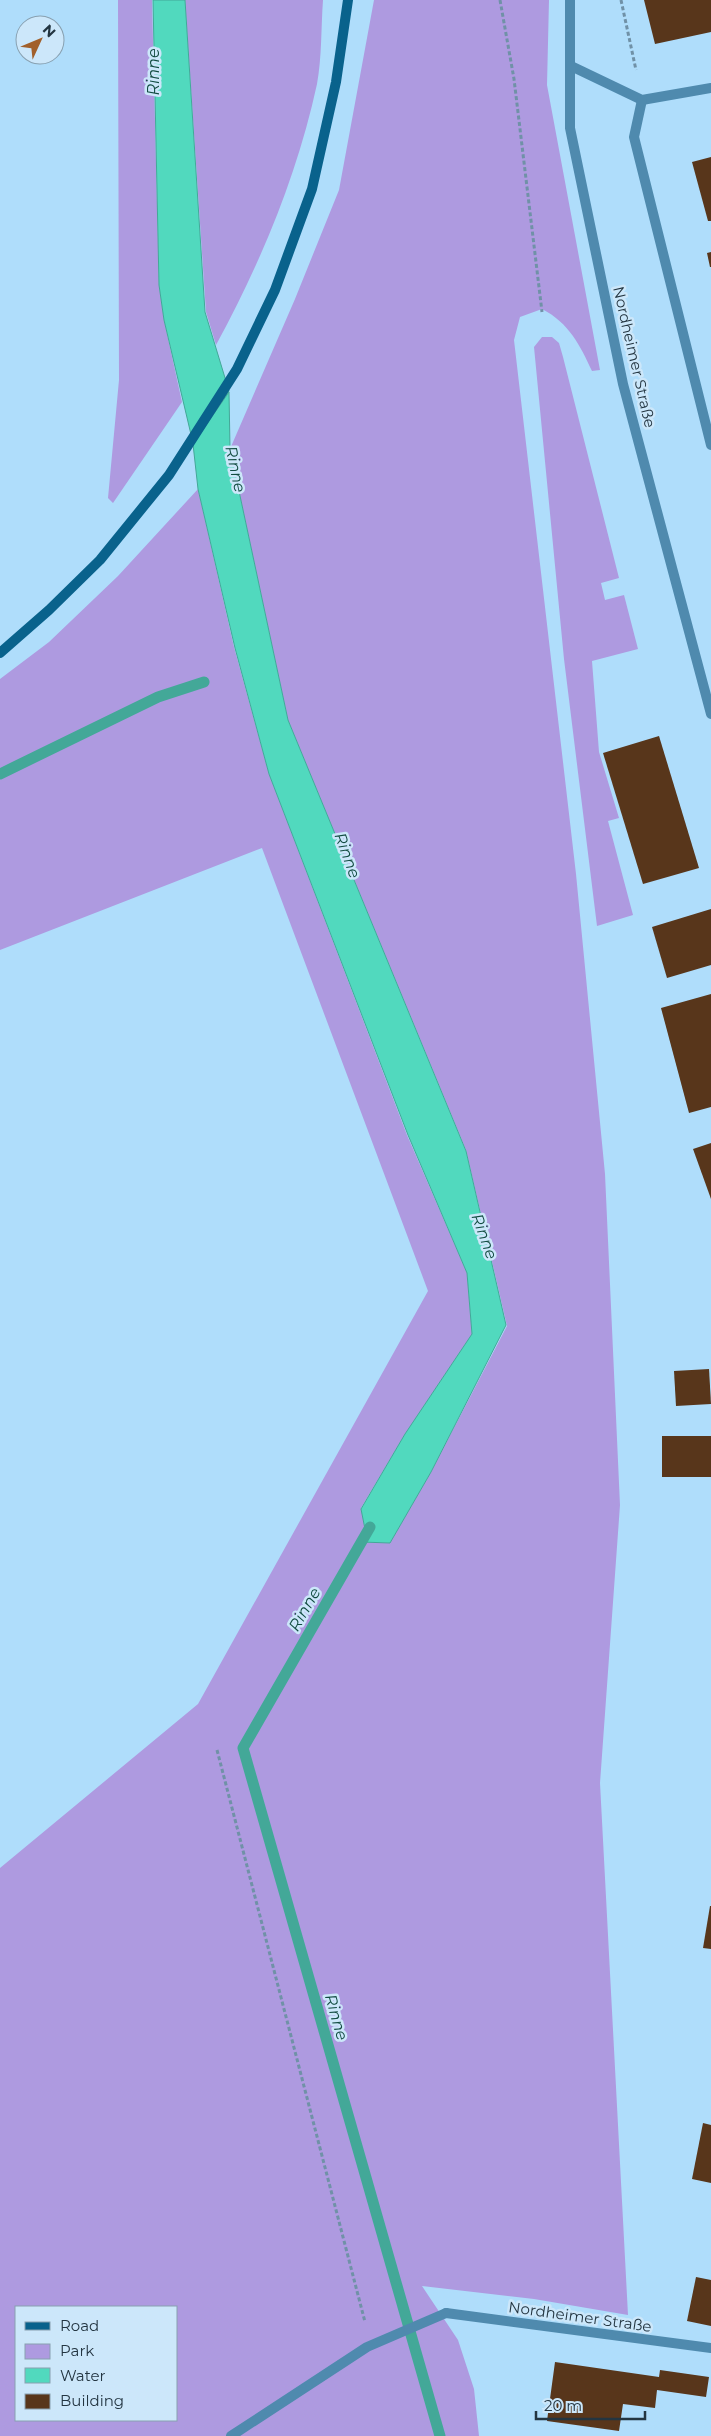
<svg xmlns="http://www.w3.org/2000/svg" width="711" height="2436" viewBox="0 0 711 2436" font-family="Montserrat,sans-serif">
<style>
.green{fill:#ae9ae0;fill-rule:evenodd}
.water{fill:#51d9be;stroke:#43a898}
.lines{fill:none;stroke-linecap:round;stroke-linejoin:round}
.stream{stroke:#43a898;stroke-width:11}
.building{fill:#58361b}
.path{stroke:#7091a7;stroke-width:3;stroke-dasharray:4 2.5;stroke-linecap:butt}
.lane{stroke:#4f8aae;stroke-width:10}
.street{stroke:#4f8aae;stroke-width:10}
.secondary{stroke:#09628c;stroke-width:10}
.labels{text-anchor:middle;stroke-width:5;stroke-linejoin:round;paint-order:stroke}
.street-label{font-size:15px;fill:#233541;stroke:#cce7fa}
.water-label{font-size:16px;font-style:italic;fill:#124c41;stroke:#cce7fa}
</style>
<rect width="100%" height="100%" fill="#afddfb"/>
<g class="green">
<path d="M118,0H152L159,285L164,320L182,402L113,503L108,498L119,380Z"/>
<path d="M185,0H323C321,27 322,57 317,84C297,176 261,262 216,345L206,312Z"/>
<path d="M374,0H549L547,85L600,370L592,371C580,345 569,323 542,309L520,317L514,340L576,874L605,1174L620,1505L600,1783L628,2315L534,2299L422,2286L458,2340L474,2389L479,2436H0V1868L198,1704L428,1291L262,848L0,950V679L49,642L118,576L198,489L234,647L269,774L407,1135L467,1273L472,1334L405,1434L361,1508L366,1533L362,1542L390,1543L431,1472L507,1326L466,1150L288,720L230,449L295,299L339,190ZM16,2307H176V2420H16Z"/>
<path d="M542,337H552L559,343L563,357L619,578L601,583L605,600L624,595L638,649L592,661L599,752L619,818L608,821L633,915L597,926L564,659L534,347Z"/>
</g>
<g class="water">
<path d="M153,0H185L205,312L229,391L193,443L164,320L159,285Z"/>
<path d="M229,392L230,449L288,720L466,1151L506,1325L431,1472L390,1543L361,1542L366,1534L361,1509L405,1434L472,1334L467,1273L408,1135L269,774L235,648L198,489L193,444Z"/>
</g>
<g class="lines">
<g class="stream">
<path d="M0,774L158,697L204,682"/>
<path d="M370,1527L243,1748L440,2436"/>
</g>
</g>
<g class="building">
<path d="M644,0H711V32L655,44Z"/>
<path d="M711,157V221H708L692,162Z"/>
<path d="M711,252V267H710L707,253Z"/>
<path d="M659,736L699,868L643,884L603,753Z"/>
<path d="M711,909V965L667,978L652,927Z"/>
<path d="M711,994V1107L689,1113L661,1008Z"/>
<path d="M711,1143V1199L693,1149Z"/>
<path d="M709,1369L711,1404L676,1406L674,1371Z"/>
<rect x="662" y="1436" width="49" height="41"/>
<path d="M710,1906H711V1949L703,1948Z"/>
<path d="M703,2123L711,2125V2183L692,2179Z"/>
<path d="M696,2277L711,2280V2326L687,2321Z"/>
<path d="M555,2362L659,2377L660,2370L709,2377L706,2397L657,2390L655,2408L623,2404L619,2431L547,2421Z"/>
</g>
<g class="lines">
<g class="path">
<path d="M500,0L514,79L542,312"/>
<path d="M621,0L636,70"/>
<path d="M217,1750L365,2322"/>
</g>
<path class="lane" d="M231,2436L367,2347L446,2313"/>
<g class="street">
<path d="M570,0V128L623,384L711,714"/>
<path d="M571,66L642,100L711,88"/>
<path d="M642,100L634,137L711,445"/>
<path d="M446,2313L711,2348"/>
</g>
<path class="secondary" d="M0,653L49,610L100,560L169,475L237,369L275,290L312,189L336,82L348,0"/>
</g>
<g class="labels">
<g class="street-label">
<text transform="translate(634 357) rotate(77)" y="5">Nordheimer Straße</text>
<text transform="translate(580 2317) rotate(8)" y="5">Nordheimer Straße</text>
</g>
<g class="water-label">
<text transform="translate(153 72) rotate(-90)" y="6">Rinne</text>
<text transform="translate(236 469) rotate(78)" y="6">Rinne</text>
<text transform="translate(348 855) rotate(70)" y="6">Rinne</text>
<text transform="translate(485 1236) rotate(70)" y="6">Rinne</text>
<text transform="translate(304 1609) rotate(-60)" y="6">Rinne</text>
<text transform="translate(337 2017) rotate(74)" y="6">Rinne</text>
</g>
</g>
<rect x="15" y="2306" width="162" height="115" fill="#cce7fa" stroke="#88a0b0"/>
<rect x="25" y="2322" width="25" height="8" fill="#09628c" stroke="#88a0b0"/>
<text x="60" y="2331" font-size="15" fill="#233541">Road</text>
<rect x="25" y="2344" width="25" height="15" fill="#ae9ae0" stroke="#88a0b0"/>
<text x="60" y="2356" font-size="15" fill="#233541">Park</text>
<rect x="25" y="2368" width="25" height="15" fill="#51d9be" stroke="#88a0b0"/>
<text x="60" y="2381" font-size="15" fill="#233541">Water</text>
<rect x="25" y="2394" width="25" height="15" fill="#58361b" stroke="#88a0b0"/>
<text x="60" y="2406" font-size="15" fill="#233541">Building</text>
<g transform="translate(40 40) rotate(46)"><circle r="24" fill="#cce7fa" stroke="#88a0b0"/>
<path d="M0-4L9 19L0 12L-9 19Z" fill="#a1602b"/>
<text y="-8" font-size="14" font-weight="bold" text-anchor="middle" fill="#233541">N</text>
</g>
<path d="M536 2411v8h109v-8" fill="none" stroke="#233541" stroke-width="2.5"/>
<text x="544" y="2411" font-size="15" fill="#233541" stroke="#cce7fa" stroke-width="4" paint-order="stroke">20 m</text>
</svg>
